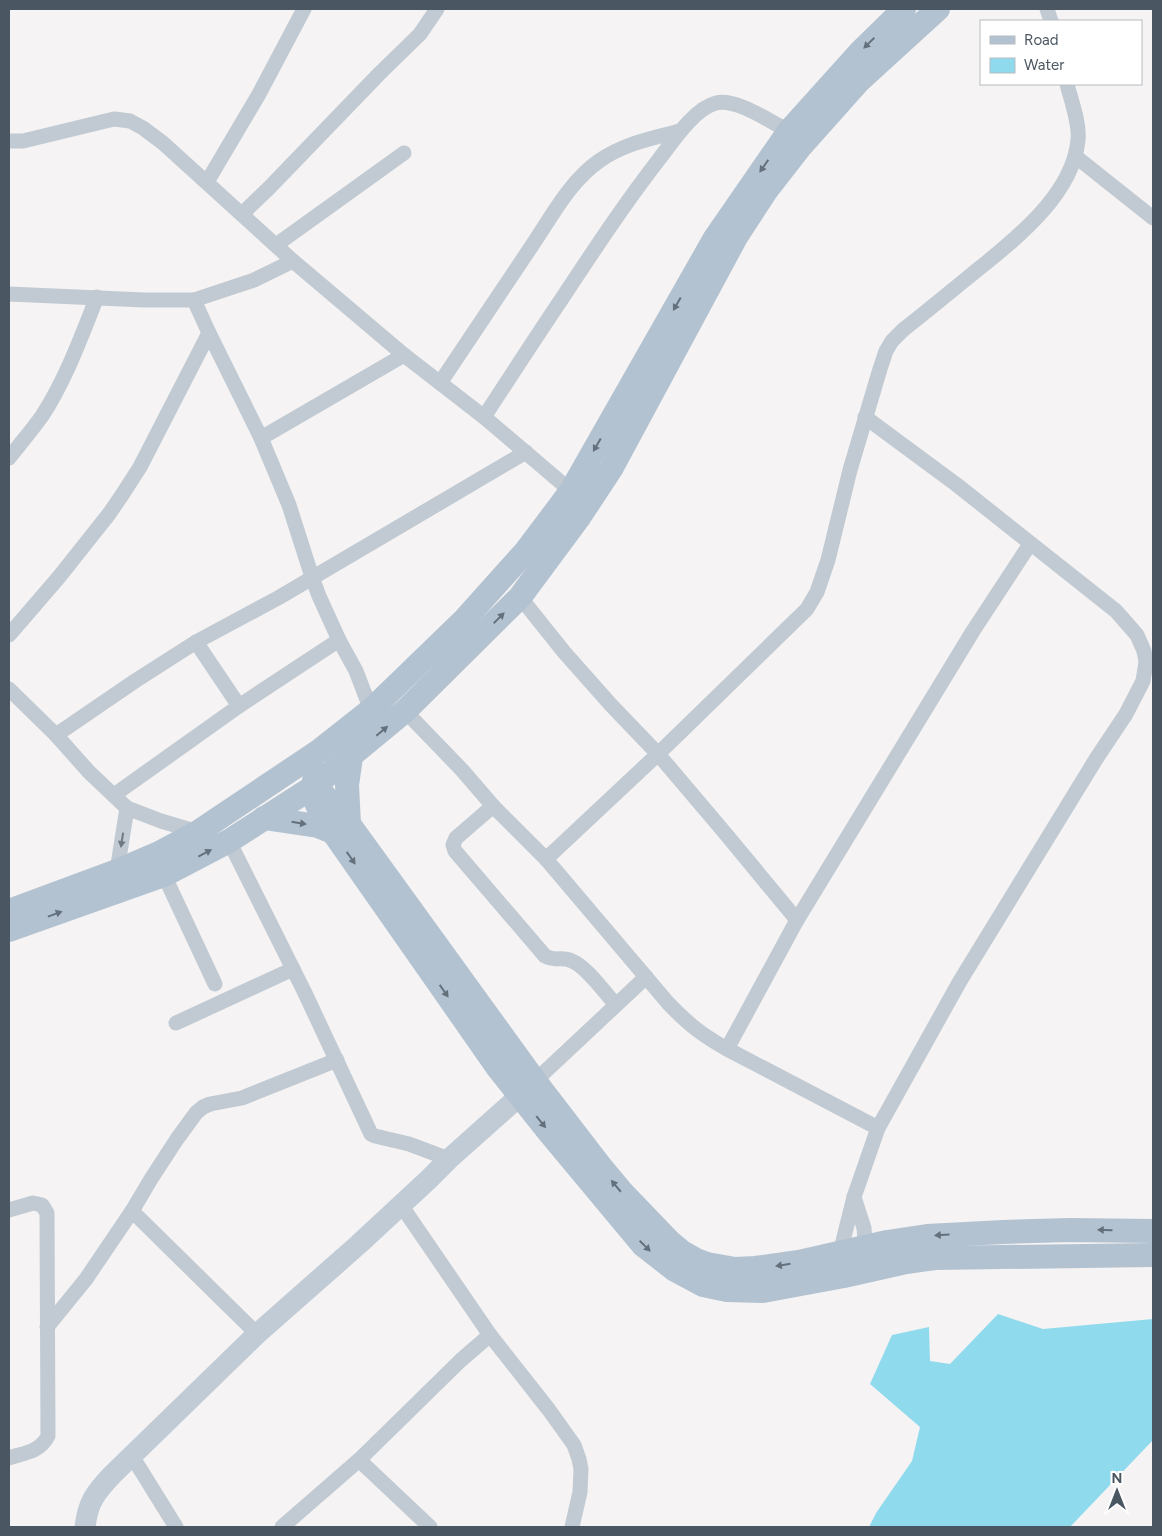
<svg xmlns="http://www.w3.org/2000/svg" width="1162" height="1536" viewBox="0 0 1162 1536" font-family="Figtree,sans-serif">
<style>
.water{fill:#90daee}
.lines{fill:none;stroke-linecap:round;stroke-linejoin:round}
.street{stroke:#c1cad2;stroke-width:15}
.secondary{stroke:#c1cbd6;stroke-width:21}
.primary{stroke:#b3c2d1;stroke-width:24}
.oneway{fill:#64717d}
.oneway2{fill:#6e7983}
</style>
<rect width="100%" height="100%" fill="#f5f3f3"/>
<path class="water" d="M998,1314L1043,1329L1153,1319V1440L1070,1527H869L876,1513L912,1461L920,1427L870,1384L892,1335L929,1327L930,1361L950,1364Z"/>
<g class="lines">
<g class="street">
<path d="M1047,9L1051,21"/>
<path d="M9,141H23L114,119L130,121L143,128L163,143L293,261L404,355L484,417L571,491"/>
<path d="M1075,156L1153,218"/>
<path d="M207,182L259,94L304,9"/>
<path d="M242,214L269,188L379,74L420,34L437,9"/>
<path d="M276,245L404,153"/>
<path d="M9,294L144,300H194L254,280L293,261"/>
<path d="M194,300L209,333L261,438L289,505L312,577L319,596L339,640L356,671L371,710"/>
<path d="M440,383C470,338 501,292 531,247C551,218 569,182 599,161C623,144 652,138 680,131"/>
<path d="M484,417C510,377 536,337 563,297C594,250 625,203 660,158C673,141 695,108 716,103C737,98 770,122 789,131"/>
<path d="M261,438L404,355"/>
<path d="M9,458C20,444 32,430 42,416C66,379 81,337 97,297"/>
<path d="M520,597L564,652L611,705L658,754L725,833L797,920"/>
<path d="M9,635L59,577L109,514L122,495L140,467L209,333"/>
<path d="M196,642L239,706"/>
<path d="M9,689L56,735L89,772L127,808L161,821L198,832"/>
<path d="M405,711L462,770L493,806L546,859L668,1003C688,1024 702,1035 727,1049L878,1128"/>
<path d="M56,735L135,681L196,642L278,598L526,452"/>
<path d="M114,795L239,706L339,640"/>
<path d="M493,806L456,838L453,845L455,851L545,956C556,962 561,956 572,961C586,966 605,993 616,1005"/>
<path d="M229,841L304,991L371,1134L375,1136L409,1144L449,1159"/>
<path d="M546,859L658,754L807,609L817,592L828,560L850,470L880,369L886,351L892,341L903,330C926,312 949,293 971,275C1012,242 1073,196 1078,140C1080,124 1071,100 1067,84"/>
<path d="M117,871L127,808"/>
<path d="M164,875L215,984"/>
<path d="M176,1023L293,969"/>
<path d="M727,1049L797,920L973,631L1030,544"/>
<path d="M535,1081L646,977"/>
<path d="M854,1197L864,1228L866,1253"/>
<path d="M401,1205L490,1335L549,1410L574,1445L579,1459L581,1469L580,1492L572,1527"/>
<path d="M9,1210L33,1203L42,1205L47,1213L48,1436C40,1452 24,1453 9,1458"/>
<path d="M132,1211L257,1334"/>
<path d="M841,1259L840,1253L854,1197L878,1128L960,981L1096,759L1126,714L1143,681L1146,662L1144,651L1137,635L1116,611L957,485L865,417"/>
<path d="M47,1327L86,1279L132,1211L151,1179L177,1139L196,1113L203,1107L210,1104L242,1098L337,1060"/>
<path d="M132,1456L176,1527"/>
<path d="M359,1460L430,1527"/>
<path d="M282,1527L359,1460L461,1360L490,1335"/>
</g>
<path class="secondary" d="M85,1527C88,1502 95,1493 112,1475L257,1334L359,1244L428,1180L449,1159L532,1085"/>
<g class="primary">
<path d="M316,772C315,777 313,783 313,788C313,804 325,818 333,832L498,1068L548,1131L643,1245L675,1270L703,1285L727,1290L763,1291L844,1276L906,1262L935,1258L1153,1255"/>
<path d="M323,794L349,824L535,1081L601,1167L621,1191L670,1242L682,1252L696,1260L707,1264L735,1269L755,1268L799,1262L887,1242L927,1236L1003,1232L1070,1230L1153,1231"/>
<path d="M264,818L318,826L333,832"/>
<path d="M349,824L347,785L351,757"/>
<path d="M9,911L117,871L159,853L198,832L319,751L371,710L465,619L526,551L571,491L715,238L789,131L861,51L904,9"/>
<path d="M9,930L164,875L229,841L313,787L405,711L520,597L580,516L611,469L736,237L766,191L801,146L858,82L938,9"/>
</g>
</g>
<defs><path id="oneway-solid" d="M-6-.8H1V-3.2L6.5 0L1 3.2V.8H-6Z" transform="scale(1.25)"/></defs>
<g class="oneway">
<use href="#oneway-solid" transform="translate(869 43) rotate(136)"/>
<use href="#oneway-solid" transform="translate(764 166) rotate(125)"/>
<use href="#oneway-solid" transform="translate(677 304) rotate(120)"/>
<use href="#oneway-solid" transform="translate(597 445) rotate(120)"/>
<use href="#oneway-solid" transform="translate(499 618) rotate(-45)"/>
<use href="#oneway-solid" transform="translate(382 731) rotate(-40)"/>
<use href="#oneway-solid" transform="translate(299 823) rotate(9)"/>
<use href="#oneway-solid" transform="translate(205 853) rotate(-28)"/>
<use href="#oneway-solid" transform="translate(351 858) rotate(55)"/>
<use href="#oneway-solid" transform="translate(55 914) rotate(-20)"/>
<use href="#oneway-solid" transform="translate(444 991) rotate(55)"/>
<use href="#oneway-solid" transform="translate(541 1122) rotate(51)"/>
<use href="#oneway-solid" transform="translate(616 1186) rotate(-130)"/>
<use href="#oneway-solid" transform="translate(1105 1230) rotate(-179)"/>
<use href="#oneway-solid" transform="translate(942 1235) rotate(176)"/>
<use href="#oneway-solid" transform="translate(645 1246) rotate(44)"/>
<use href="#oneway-solid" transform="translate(783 1265) rotate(171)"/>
</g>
<use class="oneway2" href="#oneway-solid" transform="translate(122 840) rotate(99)"/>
<rect width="1162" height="1536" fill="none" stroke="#4a5661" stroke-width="20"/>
<rect x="980" y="20" width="162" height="65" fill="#ffffff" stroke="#b7bbc0"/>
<rect x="990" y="36" width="25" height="8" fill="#b3c2d1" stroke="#b7bbc0"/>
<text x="1024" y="45" font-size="15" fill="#4a5661">Road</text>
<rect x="990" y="58" width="25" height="15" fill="#90daee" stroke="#b7bbc0"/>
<text x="1024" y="70" font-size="15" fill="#4a5661">Water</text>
<g transform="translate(1117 1491)" stroke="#ffffff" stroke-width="4" paint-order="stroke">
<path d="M0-4L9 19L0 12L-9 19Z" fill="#4a5661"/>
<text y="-8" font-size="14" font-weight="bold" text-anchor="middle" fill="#4a5661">N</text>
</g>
</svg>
